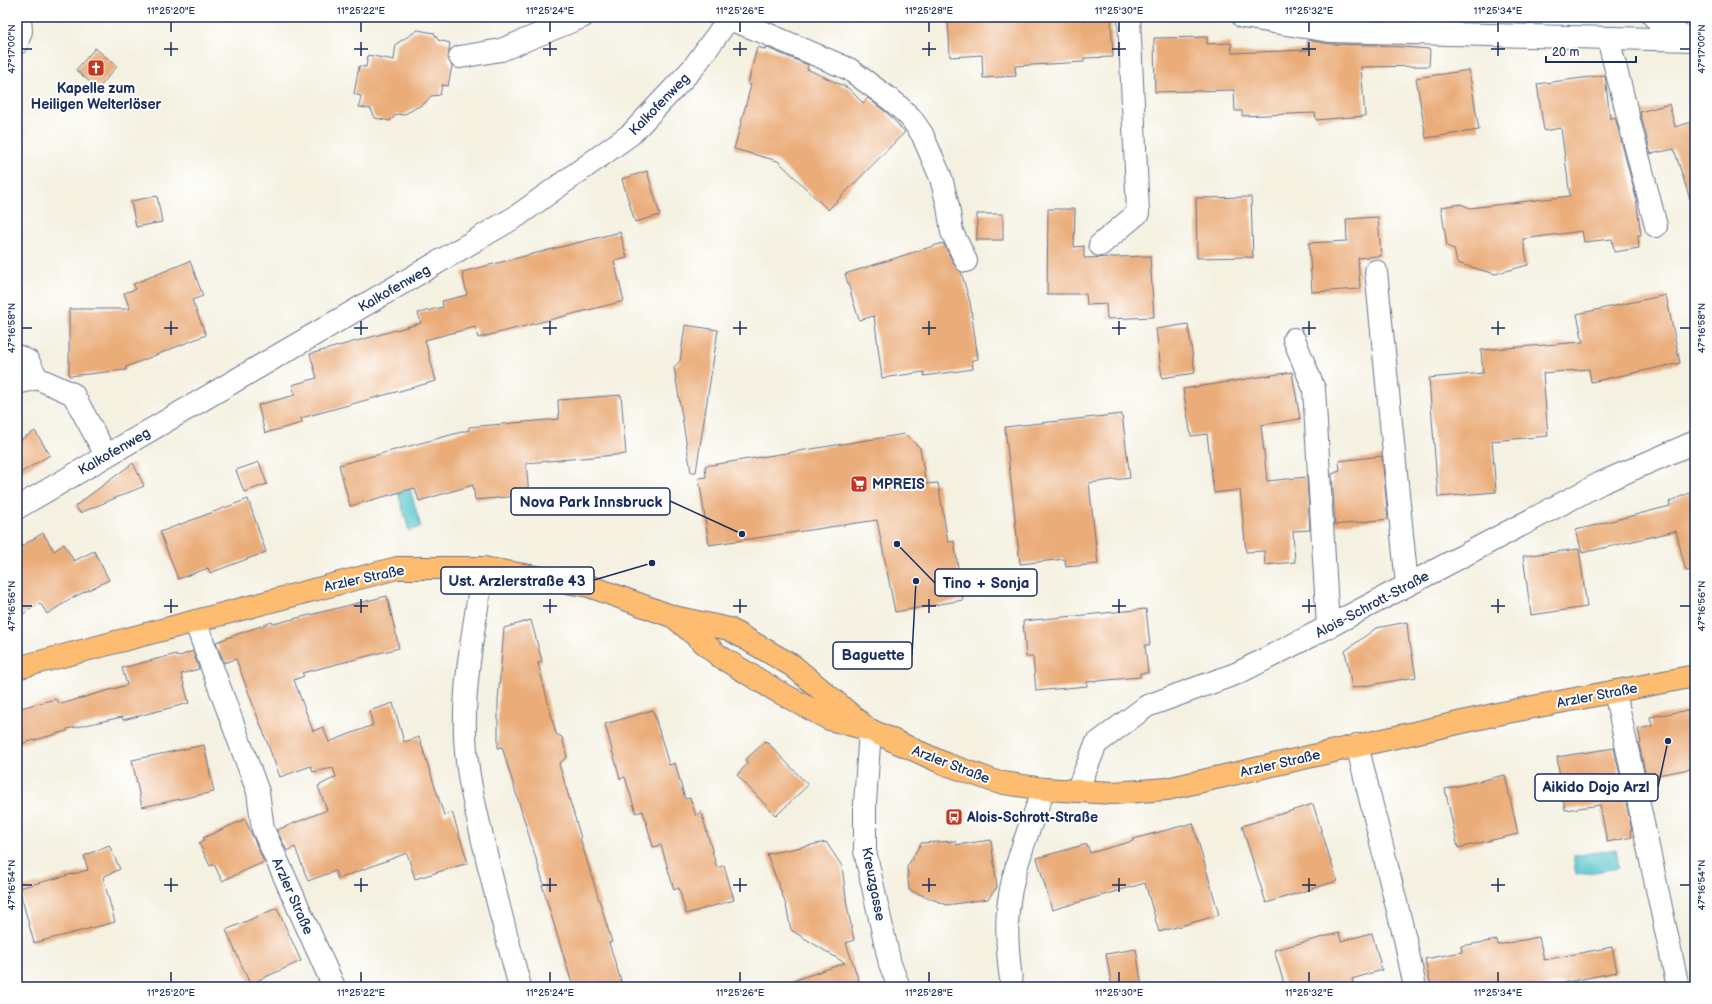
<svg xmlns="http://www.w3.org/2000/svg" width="1712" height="1004" viewBox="0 0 1712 1004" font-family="'Balsamiq Sans',sans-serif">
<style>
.water{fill:#58c6cc;stroke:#3a7a95}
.building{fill:#eaac78}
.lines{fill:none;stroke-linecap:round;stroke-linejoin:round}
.minor-casing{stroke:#67738c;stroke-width:24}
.major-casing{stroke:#67738c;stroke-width:24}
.minor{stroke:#fff;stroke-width:22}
.major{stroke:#fdbc70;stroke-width:22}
.ticks{fill:none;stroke:#1b2f5e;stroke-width:1.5}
.labels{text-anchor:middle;stroke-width:4;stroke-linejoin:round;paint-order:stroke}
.poi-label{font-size:14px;font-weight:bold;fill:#1b2f5e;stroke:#fff;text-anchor:start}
.street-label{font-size:14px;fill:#1b2f5e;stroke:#fff}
.leader{fill:none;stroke:#1b2f5e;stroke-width:1.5}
.callout-dot{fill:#1b2f5e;stroke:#fff;stroke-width:1.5}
.callout{fill:#fff;stroke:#1b2f5e;stroke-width:1.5}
.callout-label{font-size:15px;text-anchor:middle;font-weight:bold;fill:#1b2f5e}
.neatline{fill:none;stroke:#1b2f5e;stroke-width:1.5}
.ticks-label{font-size:10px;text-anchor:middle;fill:#1b2f5e}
</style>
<rect width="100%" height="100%" fill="#fff"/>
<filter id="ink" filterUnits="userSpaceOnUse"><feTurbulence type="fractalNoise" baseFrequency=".025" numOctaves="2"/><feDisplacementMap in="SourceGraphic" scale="8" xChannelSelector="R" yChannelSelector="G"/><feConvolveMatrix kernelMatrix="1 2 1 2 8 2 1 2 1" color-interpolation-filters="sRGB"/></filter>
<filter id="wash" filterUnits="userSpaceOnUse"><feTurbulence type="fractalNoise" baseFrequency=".012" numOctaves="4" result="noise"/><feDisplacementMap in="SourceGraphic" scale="16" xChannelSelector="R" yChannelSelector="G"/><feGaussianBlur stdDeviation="0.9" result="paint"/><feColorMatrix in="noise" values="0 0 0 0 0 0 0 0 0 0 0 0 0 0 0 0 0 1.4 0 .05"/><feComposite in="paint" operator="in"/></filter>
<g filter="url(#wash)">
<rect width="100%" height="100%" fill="#f4f1e1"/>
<g class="water">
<path d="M409,485L421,527L409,531L397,489Z"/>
<path d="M1616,849L1619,868L1576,875L1573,856Z"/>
</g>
<g id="blocks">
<g class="building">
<path d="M948,17H1083V20L1111,18L1113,57L1084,58V62L1015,66L1016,76L983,78L982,55L950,57Z"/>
<path d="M418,30L434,33L438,40L450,43L448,59L452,66L448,86L442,85L440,95L431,96L425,103L403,115L397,114L390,121L375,118L371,109L359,107L361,96L354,94L359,66L366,67L368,55L394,60L396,44Z"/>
<path d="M1207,37V44L1231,43L1232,53L1308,50L1307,40L1330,44L1375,45L1430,49L1429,66L1361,67L1365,116L1316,120L1315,113L1242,116V111H1235L1234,90L1155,92L1154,38Z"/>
<path d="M757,47L765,49V47L808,65L807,69L848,88L863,103L868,98L887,113L905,132L828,210L778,161L734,149L751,85L748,84Z"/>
<path d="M95,48L117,66L98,89L76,70Z"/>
<path d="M1469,70L1479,130L1426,138L1416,78Z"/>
<path d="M1605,75L1610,119L1615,117L1636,198L1641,235H1638L1639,248L1614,252L1612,239L1584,242L1582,231L1523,239L1528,265L1495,274L1457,263L1454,249L1447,246L1441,207L1461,204L1470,208L1570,196L1561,128L1544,131L1537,84Z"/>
<path d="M1669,104L1675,127L1695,121V198L1690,199L1674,149L1651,154L1640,112Z"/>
<path d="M647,171L660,215L635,222L622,179Z"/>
<path d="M157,196L162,222L136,227L131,201Z"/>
<path d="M1251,197L1253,257L1197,258L1196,198Z"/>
<path d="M1048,209H1075L1074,247L1084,246V258L1150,256L1154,317L1107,319L1106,304L1087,305L1086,294H1047Z"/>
<rect x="977" y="214" width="26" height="26"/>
<path d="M1378,217L1381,256L1358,258L1360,289L1312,292L1309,243L1347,241L1346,219Z"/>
<path d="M620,232L627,258L614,261L624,301L478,338L475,327L425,340L436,381L301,418L302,423L265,433L258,405L295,395L292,385L317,378L310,354L421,323L418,313L443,307L442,301L467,295L462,272Z"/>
<path d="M943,243L955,266L961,272L970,302L978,359L972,360L973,369L924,376V372L882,378L874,316L859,320L845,274Z"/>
<path d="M190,261L203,296L192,300L206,335L126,367V370L69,376V309H130L124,293L136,289L133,284Z"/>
<path d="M1666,295L1680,363L1591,382L1589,369L1543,373L1548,436L1492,441L1496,492L1438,497L1429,378L1483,373L1481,350L1583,342L1577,314Z"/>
<path d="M1188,324L1195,373L1162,378L1156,329Z"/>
<path d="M685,325L718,330L696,472H691L674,367L680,361Z"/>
<path d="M1292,372L1300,419L1261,425L1267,481L1307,477L1310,530L1293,531L1295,562L1265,565L1264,551L1246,552L1240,490L1214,493L1207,434L1191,436L1183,389Z"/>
<path d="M621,395L626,454L526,463L529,495L475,500L473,485L419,501L415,488L350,506L339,465L469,430V427L559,419L558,400Z"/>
<path d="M1122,414L1130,478L1089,483L1098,564L1066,567L1065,559L1020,564L1005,427Z"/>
<path d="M35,431L50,455L17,475V442Z"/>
<path d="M905,434L920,448L926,484L938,483L948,542L954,541L963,600L895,612L877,520L709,545L699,478L706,477L705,466Z"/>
<path d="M1382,456L1388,519L1335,525L1332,474L1340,471L1339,461Z"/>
<path d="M259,462L267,484L244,492L236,470Z"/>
<path d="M133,463L144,486L80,513L75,506Z"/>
<path d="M1695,490V570L1686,571L1676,531L1582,553L1576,530L1670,506L1669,502Z"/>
<path d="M248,499L266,552L210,573L208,568L178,579L160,532Z"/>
<path d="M43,533L54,551L64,544L74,561L94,551L109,580L74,597L47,614L40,603L17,618V549Z"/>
<path d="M1579,549L1587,607L1531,615L1523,556Z"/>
<path d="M387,596L399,648L302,673L304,676L294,680L313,731L323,727L329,742L373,725L369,711L393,703L404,742L419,737L444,815L452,812L468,863L415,879L407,853L338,879L335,871L308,881L295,847L287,851L277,830L327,810L318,786L336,777L333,768L313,772L311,766L280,777L236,659L224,663L216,642L272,622L273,624Z"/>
<path d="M1146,609L1150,645H1145L1148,673H1140V677L1087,682V686L1036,691L1033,657H1026L1023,621Z"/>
<path d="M531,620L542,661L538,663L556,734L562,737L567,757L559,764L581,838H580L612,942L609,943L623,987H573L542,885H544L502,747L498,748V701L504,628Z"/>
<path d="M1407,622L1409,643H1410L1416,677L1352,688L1345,651L1376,628Z"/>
<path d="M193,651L199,669L181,674L189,703L123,720L122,717L67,729V731L17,745V709L55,699L61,704L127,685L122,668L176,654L177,657Z"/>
<path d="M1695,709V768L1646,777L1639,744L1641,743L1638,729L1652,726L1650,717Z"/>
<path d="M653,710L669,765L675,763L685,799L690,798L696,816L701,811L717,868L724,865L734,900L686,914L679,888L674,890L661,845L653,847L643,811L636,813L625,777L620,779L605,724Z"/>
<path d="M766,741L808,785L776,816L737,775L748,763L745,760Z"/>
<path d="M204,745L214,792L142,807L132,760Z"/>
<path d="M1614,748L1632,830H1630L1632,837L1607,842L1600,805L1565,810L1557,757Z"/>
<path d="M1505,775L1518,834L1458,848L1445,789Z"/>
<path d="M1313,804L1337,881L1266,903L1242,826Z"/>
<path d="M245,819L264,862L222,881L214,864L210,866L199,843L204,840L203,838Z"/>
<path d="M1193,823L1219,915L1159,932L1145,883L1052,910L1037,858L1087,844L1090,853L1133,841V839Z"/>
<path d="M991,840L997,887L988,899L947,905L909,890L907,867L921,843L955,841L956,845Z"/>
<path d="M826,842L842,866L847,905L854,940L846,943L861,987H787V983L845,963L791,930L786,905L767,854Z"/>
<path d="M109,845L120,869L103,877L115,922L34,943L19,888L88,870L84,856Z"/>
<path d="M277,908L301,961L250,984L226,930Z"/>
<path d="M1339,933L1341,941L1372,933L1382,970L1352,979L1354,987H1285L1274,950Z"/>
<path d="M1539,937L1544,960L1612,947L1617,972L1542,987H1431L1425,959L1462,952L1461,946L1497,940L1498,945Z"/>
<path d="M1136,949L1142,987H1112L1106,954Z"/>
</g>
</g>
</g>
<g filter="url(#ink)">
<use href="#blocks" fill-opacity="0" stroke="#67738c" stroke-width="1"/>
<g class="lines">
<g class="minor-casing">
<g id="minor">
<path d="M1243,17L1330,31L1695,40"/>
<path d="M1654,17L1689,40"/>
<path d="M729,19L758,30L849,69L895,103L911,118L922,134L941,178L948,206L952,232L966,261"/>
<path d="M1608,38L1656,226"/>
<path d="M17,43L21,31L20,17"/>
<path d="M460,57L501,50L582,17"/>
<path d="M1100,245L1138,213L1129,17"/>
<path d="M1376,271L1407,585"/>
<path d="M1294,339L1314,389L1328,627"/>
<path d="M17,356L28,361L37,378"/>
<path d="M17,383L37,378L73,394L106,455"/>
<path d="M17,508L517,216L631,134L693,68L730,17"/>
<path d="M483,568C475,624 463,680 465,736C466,772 475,806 483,841C494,890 507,938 520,987"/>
<path d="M195,621L258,792L263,829L334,987"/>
<path d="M1615,692L1678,987"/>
<path d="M870,730L865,803V851L890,964L899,987"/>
<path d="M1357,745L1405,939L1415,987"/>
<path d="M1077,791L1096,744L1147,706L1238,673L1328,627L1601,483L1695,442"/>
<path d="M1012,987C1008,959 1005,929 1009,901C1014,865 1031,823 1044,789"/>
</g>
</g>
<g class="major-casing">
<g id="major">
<path d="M674,617L719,656L777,691L829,719L870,730L943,763L997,782L1044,789L1113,793L1167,789L1502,713L1695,676"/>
<path d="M17,668L397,568H483L589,586L674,617L729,629L793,666L863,725"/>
</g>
</g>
<use href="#minor" class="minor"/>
<use href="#major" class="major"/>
</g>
</g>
<path class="ticks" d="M171,22V32M361,22V32M550,22V32M740,22V32M929,22V32M1119,22V32M1309,22V32M1498,22V32M171,42V56M361,42V56M550,42V56M740,42V56M929,42V56M1119,42V56M1309,42V56M1498,42V56M22,49H32M164,49H178M354,49H368M543,49H557M733,49H747M922,49H936M1112,49H1126M1302,49H1316M1491,49H1505M1680,49H1690M171,321V335M361,321V335M550,321V335M740,321V335M929,321V335M1119,321V335M1309,321V335M1498,321V335M22,328H32M164,328H178M354,328H368M543,328H557M733,328H747M922,328H936M1112,328H1126M1302,328H1316M1491,328H1505M1680,328H1690M171,599V613M361,599V613M550,599V613M740,599V613M929,599V613M1119,599V613M1309,599V613M1498,599V613M22,606H32M164,606H178M354,606H368M543,606H557M733,606H747M922,606H936M1112,606H1126M1302,606H1316M1491,606H1505M1680,606H1690M171,878V892M361,878V892M550,878V892M740,878V892M929,878V892M1119,878V892M1309,878V892M1498,878V892M22,885H32M164,885H178M354,885H368M543,885H557M733,885H747M922,885H936M1112,885H1126M1302,885H1316M1491,885H1505M1680,885H1690M171,972V982M361,972V982M550,972V982M740,972V982M929,972V982M1119,972V982M1309,972V982M1498,972V982"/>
<defs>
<g id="church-square" transform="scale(0.9)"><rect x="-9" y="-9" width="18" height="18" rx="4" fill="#c8321e" stroke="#fff"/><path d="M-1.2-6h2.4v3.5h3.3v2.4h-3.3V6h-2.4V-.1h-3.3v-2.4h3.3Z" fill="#fff"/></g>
<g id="supermarket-square" transform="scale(0.9)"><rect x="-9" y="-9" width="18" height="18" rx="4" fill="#c8321e" stroke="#fff"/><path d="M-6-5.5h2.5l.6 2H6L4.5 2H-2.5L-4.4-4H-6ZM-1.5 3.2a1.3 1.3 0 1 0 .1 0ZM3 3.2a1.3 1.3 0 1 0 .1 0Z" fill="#fff"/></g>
<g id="bus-square" transform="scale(0.9)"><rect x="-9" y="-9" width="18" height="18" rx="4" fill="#c8321e" stroke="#fff"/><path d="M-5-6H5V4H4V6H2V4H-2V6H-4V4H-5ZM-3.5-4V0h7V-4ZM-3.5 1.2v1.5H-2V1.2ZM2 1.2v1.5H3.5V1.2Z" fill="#fff"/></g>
</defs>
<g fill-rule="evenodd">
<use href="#church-square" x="96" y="68"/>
<use href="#supermarket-square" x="859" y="484"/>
<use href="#bus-square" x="954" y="817"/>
</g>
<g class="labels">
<g class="poi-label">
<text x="96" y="93" text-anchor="middle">Kapelle zum<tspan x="96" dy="16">Heiligen Welterlöser</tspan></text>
<text x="872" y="489">MPREIS</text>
<text x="967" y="822">Alois-Schrott-Straße</text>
</g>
<g class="street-label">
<text transform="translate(659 104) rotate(-46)" y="5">Kalkofenweg</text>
<text transform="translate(394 288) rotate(-30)" y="5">Kalkofenweg</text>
<text transform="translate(114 451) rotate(-30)" y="5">Kalkofenweg</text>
<text transform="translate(364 578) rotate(-12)" y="5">Arzler Straße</text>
<text transform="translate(1372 604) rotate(-28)" y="5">Alois-Schrott-Straße</text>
<text transform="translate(1597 695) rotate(-11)" y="5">Arzler Straße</text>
<text transform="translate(1280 763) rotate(-13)" y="5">Arzler Straße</text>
<text transform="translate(951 764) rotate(21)" y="5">Arzler Straße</text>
<text transform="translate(874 884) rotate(79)" y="5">Kreuzgasse</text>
<text transform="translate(293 896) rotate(66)" y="5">Arzler Straße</text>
</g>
</g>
<path class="leader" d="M742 534L670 501M652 563L594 580M897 544L935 583M916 581L912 655M1668 741L1658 787"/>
<g class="callout-dot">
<circle cx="742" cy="534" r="4"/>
<circle cx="652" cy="563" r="4"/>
<circle cx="897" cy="544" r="4"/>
<circle cx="916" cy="581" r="4"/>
<circle cx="1668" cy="741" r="4"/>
</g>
<g class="callout">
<rect x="511" y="488" width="159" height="27" rx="4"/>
<rect x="441" y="567" width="153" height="27" rx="4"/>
<rect x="935" y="569" width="102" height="27" rx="4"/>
<rect x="833" y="642" width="79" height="27" rx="4"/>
<rect x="1535" y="774" width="123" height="27" rx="4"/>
</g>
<g class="callout-label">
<text x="591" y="507">Nova Park Innsbruck</text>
<text x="517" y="586">Ust. Arzlerstraße 43</text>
<text x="986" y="588">Tino + Sonja</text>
<text x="873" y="660">Baguette</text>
<text x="1596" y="792">Aikido Dojo Arzl</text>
</g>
<rect width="1712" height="1004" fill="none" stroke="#fff" stroke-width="44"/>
<path d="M1546 56v6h90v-6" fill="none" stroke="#1b2f5e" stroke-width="2"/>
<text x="1552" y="56" font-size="12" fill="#1b2f5e" stroke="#ffffff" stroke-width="3" paint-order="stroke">20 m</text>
<rect x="22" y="22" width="1668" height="960" class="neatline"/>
<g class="ticks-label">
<text x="171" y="14">11°25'20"E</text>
<text x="361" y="14">11°25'22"E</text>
<text x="550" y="14">11°25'24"E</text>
<text x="740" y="14">11°25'26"E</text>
<text x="929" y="14">11°25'28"E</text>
<text x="1119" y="14">11°25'30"E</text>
<text x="1309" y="14">11°25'32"E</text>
<text x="1498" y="14">11°25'34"E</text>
<text transform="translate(11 49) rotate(-90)" y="4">47°17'00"N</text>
<text transform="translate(1701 49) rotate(-90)" y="4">47°17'00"N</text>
<text transform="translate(11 328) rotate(-90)" y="4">47°16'58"N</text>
<text transform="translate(1701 328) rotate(-90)" y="4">47°16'58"N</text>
<text transform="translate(11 606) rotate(-90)" y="4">47°16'56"N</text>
<text transform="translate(1701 606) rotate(-90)" y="4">47°16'56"N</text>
<text transform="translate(11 885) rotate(-90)" y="4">47°16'54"N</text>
<text transform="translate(1701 885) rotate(-90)" y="4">47°16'54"N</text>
<text x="171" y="996">11°25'20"E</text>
<text x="361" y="996">11°25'22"E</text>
<text x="550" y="996">11°25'24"E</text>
<text x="740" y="996">11°25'26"E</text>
<text x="929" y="996">11°25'28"E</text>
<text x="1119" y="996">11°25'30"E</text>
<text x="1309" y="996">11°25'32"E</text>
<text x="1498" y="996">11°25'34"E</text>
</g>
</svg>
